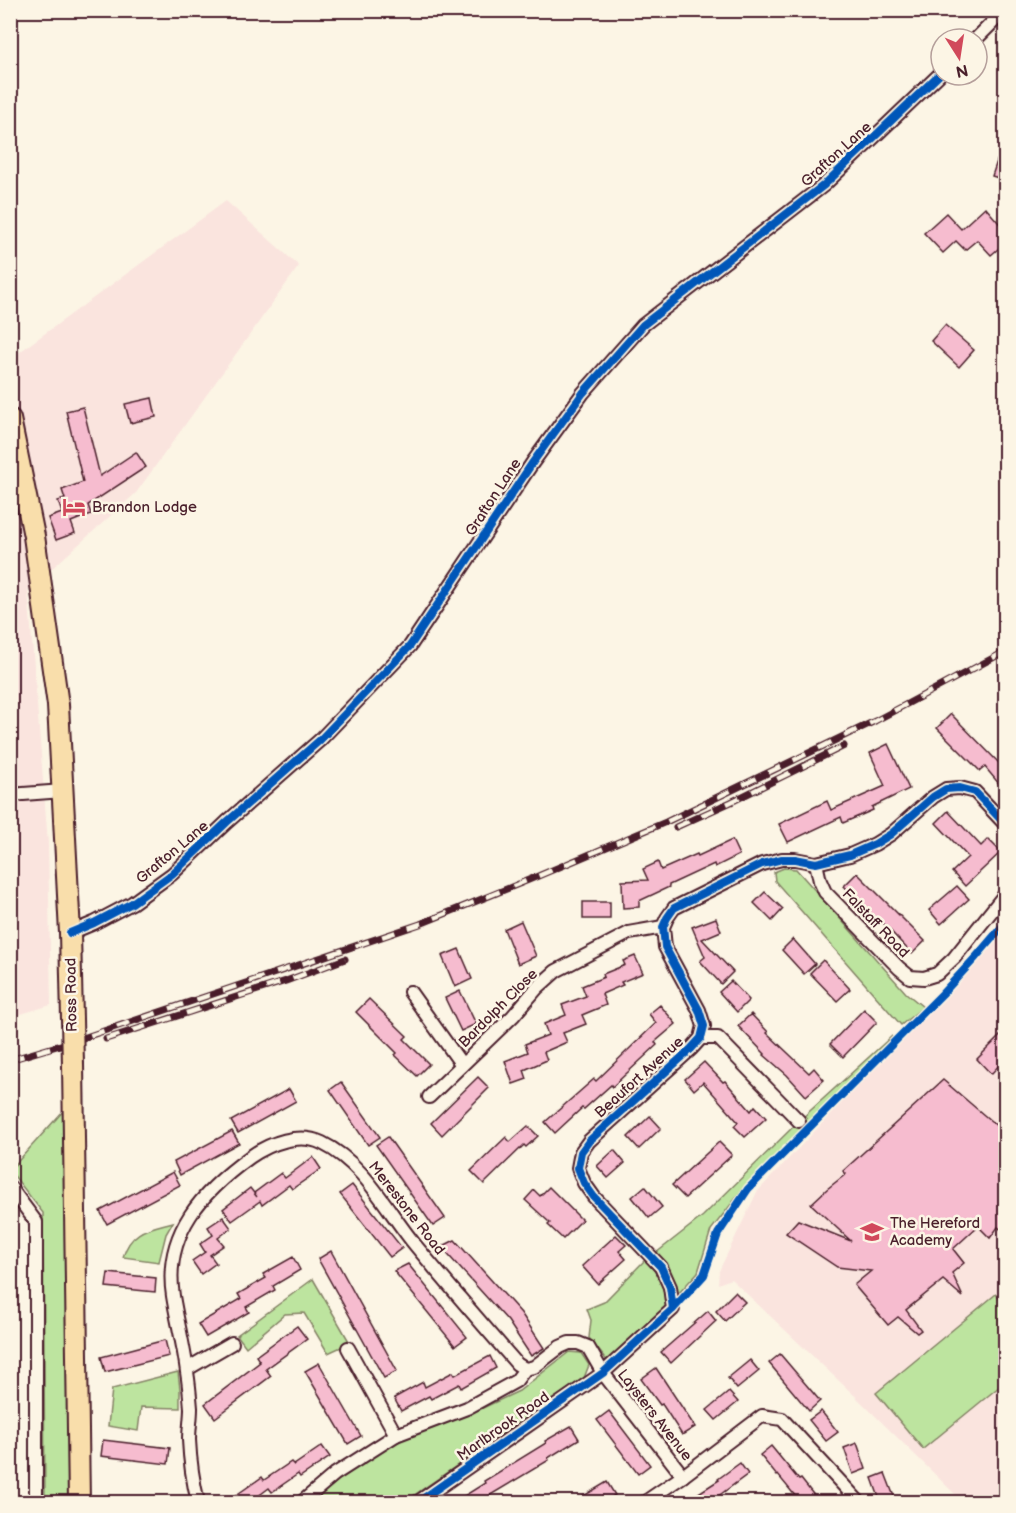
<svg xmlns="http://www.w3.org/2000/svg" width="1016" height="1513" viewBox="0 0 1016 1513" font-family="'Balsamiq Sans',sans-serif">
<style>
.built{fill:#fae4de}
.green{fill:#bde49f;stroke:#848265;stroke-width:1.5}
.building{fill:#f6bccf;stroke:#4a1f2b;stroke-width:1.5}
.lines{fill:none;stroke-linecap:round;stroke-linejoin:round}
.minor-casing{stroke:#4a1f2b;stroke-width:16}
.trunk-casing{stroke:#4a1f2b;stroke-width:24}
.minor{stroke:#fcf5e5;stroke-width:12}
.trunk{stroke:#f9deab;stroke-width:20}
.rail-casing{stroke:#4a1f2b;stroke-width:7}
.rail{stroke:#fcf5e5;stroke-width:4.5;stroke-dasharray:14;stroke-linecap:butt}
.trunk-bridge-casing{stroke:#4a1f2b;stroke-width:24;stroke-linecap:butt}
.trunk-bridge{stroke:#f9deab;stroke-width:20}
.cycleway-casing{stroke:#fcf5e5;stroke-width:11}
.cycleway{stroke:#0057b8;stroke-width:8}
.labels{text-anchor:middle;stroke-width:5;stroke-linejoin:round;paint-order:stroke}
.street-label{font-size:15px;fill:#4a1f2b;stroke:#fcf5e5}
.poi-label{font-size:15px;fill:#4a1f2b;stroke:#fcf5e5;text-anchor:start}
</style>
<rect width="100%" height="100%" fill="#fcf5e5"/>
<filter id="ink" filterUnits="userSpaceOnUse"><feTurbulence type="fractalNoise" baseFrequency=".0167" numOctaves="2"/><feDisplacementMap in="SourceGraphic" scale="12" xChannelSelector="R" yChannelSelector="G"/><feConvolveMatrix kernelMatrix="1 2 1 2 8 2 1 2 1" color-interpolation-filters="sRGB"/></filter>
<g filter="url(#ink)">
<g class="built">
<path d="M226,201L299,266L136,493L28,590L48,843L51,1005L11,1017L10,359Z"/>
<path d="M1005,930V1502H963L854,1395L731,1279L718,1284L719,1271L757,1192Z"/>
</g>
<g class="green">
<path d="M784,868L796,869L906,993L923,1007L901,1025L775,881L774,872Z"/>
<path d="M892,1036L877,1057L746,1185L711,1230L698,1272L678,1294C675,1277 667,1264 656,1253L703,1216L800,1120Z"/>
<path d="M65,1109L71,1502H45L43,1213L11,1172V1169Z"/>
<path d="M173,1222L166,1234L159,1262L123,1257C131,1230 148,1229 173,1222Z"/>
<path d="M645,1260C660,1275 664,1287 667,1307L608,1362L589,1338L591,1320L587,1309L604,1302Z"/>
<path d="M313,1279L350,1343L328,1353L304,1313L285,1314L246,1347L237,1335Z"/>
<path d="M996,1294L1005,1305V1382L923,1449L876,1393Z"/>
<path d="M569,1352L581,1353L589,1365L584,1378L404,1502H312L339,1480L399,1440L470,1414L519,1391Z"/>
<path d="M178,1372L180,1389V1408L141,1407L138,1431L108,1426L112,1389Z"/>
</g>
<g class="building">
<path d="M1003,143H1005V180L992,176Z"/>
<path d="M985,207L1005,230V243L991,255L977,240L965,250L956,241L943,253L924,233L946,213L961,229Z"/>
<path d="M945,325L974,350L959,367L931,341Z"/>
<path d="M152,398L156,417L130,423L125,404Z"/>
<path d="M83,407L100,476L136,452L146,467L88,505L91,514L71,522L75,533L56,540L48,518L62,513L58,501L65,499L62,490L83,482L66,411Z"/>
<path d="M951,714L999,763L1005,757V791L985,767L980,771L937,728Z"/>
<path d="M888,744L909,789L872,807L873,810L843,823L841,817L788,842L779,824L827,801L831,810L885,786L870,753Z"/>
<path d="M948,811L981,846L988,839L1001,852L965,886L952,872L968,857L936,823Z"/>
<path d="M732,840L739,855L715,867L714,864L669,885V887L639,901V907L623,908L622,881L648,880L643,869L658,862L661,870L697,854L698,856Z"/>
<path d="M857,873L925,941L912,954L882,922L880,923L844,886Z"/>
<path d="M957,886L969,899L941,924L929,910Z"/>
<path d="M765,892L783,909L772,921L754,903Z"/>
<rect x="583" y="902" width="27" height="17"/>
<path d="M716,918L721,931L702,939L733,972L721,984L700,961L705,957L692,927Z"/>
<path d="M521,921L536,956L518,964L504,929Z"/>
<path d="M793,939L815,964L804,974L782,950Z"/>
<path d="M459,949L472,979L455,987L442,956Z"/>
<path d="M635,956L643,973L621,982L623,985L602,994L606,1005L582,1015L586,1024L563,1033L567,1042L544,1052L547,1060L524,1070L527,1079L513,1084L505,1061L528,1052L525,1044L548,1035L544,1024L566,1015L562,1005L586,996L582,986L604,977L603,974L625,965L623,961Z"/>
<path d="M823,960L850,989L837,1001L810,973Z"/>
<path d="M731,981L749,1000L737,1012L719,992Z"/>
<path d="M460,991L476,1024L461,1031L445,998Z"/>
<path d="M369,999L407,1036L404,1039L429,1064L417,1076L395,1055L397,1053L356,1012Z"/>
<path d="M660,1005L676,1024L655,1042L657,1045L612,1087L611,1085L584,1109L582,1108L555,1133L545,1122L594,1079L596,1081L656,1023L649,1014Z"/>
<path d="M864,1009L877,1022L843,1057L830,1044Z"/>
<path d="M751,1014L768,1032L767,1033L809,1073L814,1068L824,1080L806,1096L787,1075L764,1055L765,1054L738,1026Z"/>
<path d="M1005,1031V1059L991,1074L977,1059Z"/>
<path d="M704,1062L723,1082L725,1081L751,1111L755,1106L766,1118L745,1137L734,1126L738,1122L703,1082L694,1090L685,1079Z"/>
<path d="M478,1077L489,1088L442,1135L431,1123Z"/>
<path d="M943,1080L1005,1133V1233L998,1227L990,1238L978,1226L953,1249L964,1263L952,1273L963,1297L943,1280L906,1310L921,1330L917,1333L898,1317L888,1325L854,1285L871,1271L837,1267L786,1233L798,1220L851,1241L811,1204L827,1189L846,1174L843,1171Z"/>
<path d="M341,1082L380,1137L368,1145L330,1090Z"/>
<path d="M289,1089L296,1101L238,1133L231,1121Z"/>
<path d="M650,1116L661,1128L639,1149L628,1137Z"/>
<path d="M528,1126L538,1136L526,1147L524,1145L484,1184L471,1171L506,1137L510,1142Z"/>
<path d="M232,1131L239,1143L180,1175L174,1162Z"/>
<path d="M388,1137L445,1218L433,1226L376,1145Z"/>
<path d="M719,1142L732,1155L685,1198L672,1185Z"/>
<path d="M614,1150L625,1163L608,1178L597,1166Z"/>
<path d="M313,1157L321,1169L292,1189L289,1185L262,1205L260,1201L232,1221L223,1209L250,1188L257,1197L254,1193L281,1173L285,1178Z"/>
<path d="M173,1172L180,1185L107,1224L100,1211Z"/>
<path d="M352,1185L402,1248L390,1257L340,1194Z"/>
<path d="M645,1186L662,1207L649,1218L632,1197Z"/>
<path d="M549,1187L582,1220L563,1239L548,1225L550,1223L525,1200L534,1190L540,1196Z"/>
<path d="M223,1217L231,1228L218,1238L224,1245L210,1255L216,1263L201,1274L192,1261L205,1252L200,1244L213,1235L208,1227Z"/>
<path d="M616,1235L626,1245L619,1251L626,1259L598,1284L582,1266Z"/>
<path d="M455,1240L521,1313L544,1348L531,1356L508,1321L441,1247Z"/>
<path d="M331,1251L397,1371L384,1378L318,1259Z"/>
<path d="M293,1257L300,1270L273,1286L275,1290L246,1307L249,1312L206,1337L198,1324L241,1299L238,1294L266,1278L263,1274Z"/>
<path d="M408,1264L467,1337L455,1346L394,1271Z"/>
<path d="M108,1273L156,1278L155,1292L106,1287Z"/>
<path d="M735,1292L745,1302L725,1321L716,1311Z"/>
<path d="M708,1311L716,1321L671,1363L661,1352Z"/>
<path d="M297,1326L307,1339L266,1369L271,1376L215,1418L205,1404L260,1362L256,1356Z"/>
<path d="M165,1340L169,1356L105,1372L101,1357Z"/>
<path d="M780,1354L820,1401L809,1411L769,1363Z"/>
<path d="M490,1356L496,1368L461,1388L459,1384L431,1399L429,1396L401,1411L394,1398L423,1382L425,1387L453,1372L455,1375Z"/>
<path d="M750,1360L759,1371L737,1389L728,1378Z"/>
<path d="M319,1363L361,1436L348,1444L305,1371Z"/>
<path d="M656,1368L695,1427L682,1435L662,1404L660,1405L641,1379Z"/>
<path d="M729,1392L738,1402L716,1420L707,1410Z"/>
<path d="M609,1411L650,1465L638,1474L597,1420Z"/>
<path d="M821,1411L838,1432L826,1441L809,1420Z"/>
<path d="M571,1426L579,1439L548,1458L549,1460L487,1497L491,1503H453L485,1483L484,1481L546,1443L545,1441Z"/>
<path d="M103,1440L170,1448L168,1464L101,1456Z"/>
<path d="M857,1443L866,1469L853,1474L844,1448Z"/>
<path d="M322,1446L330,1457L300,1477L298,1474L272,1492L269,1488L249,1503H225L262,1477L264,1480L291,1462L294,1465Z"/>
<path d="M771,1446L799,1480L801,1479L820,1503H801L778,1475L777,1476L760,1455Z"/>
<path d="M740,1463L748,1474L717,1497L708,1503H683L719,1480L718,1479Z"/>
<path d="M885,1473L895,1499L886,1503H881L872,1478Z"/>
<path d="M607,1482L615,1495L602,1503H572Z"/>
</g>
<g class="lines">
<g class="minor-casing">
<g id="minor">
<path d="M976,39L1005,10"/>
<path d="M10,795L63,791"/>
<path d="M816,863L820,881L825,892L899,968L910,977L924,978L937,974L954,958L1006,893"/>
<path d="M70,933L94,923L132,903L172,874L227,822L320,740L410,646L533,462L583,393L643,325L824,185L941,73"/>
<path d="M410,992L462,1065"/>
<path d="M701,1038H718L799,1121"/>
<path d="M429,1097L513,1016L537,988L556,971L629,933L663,927"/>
<path d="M10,1187L36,1222V1502"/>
<path d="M348,1348L396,1435"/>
<path d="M187,1369L232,1343"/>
<path d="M198,1502C193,1482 190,1461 189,1440C189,1429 191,1418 191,1408C190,1396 189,1384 187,1372C184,1346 177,1321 173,1296C163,1233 203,1191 250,1157C270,1143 299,1132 322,1143C365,1164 387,1211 416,1246C449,1286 483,1325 517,1364L525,1369"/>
<path d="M302,1502L335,1474L396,1435L467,1408L516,1381L525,1369L534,1367L560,1347L569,1343H578L588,1347L603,1373L683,1476"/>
<path d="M418,1502L603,1373L673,1309L670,1287L661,1267L594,1197L584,1183L578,1168L581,1152L589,1141L691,1049L701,1038L704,1026L699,1010L665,947L663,927L667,918L674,908L762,864L782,859H795L816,863L850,855L875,844L891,834L933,797L946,789L960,788L975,792L1006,825"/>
<path d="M645,1502L683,1476L762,1416L782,1419L859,1502"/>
</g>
</g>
<g class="trunk-casing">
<g id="trunk">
<path d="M10,419L34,536L58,705L70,933L72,1019"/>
<path d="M73,1065L79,1502"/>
</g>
</g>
<use href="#minor" class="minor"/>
<use href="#trunk" class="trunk"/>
<g class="rail-casing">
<g id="rail">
<path d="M676,827L731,802L844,746"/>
<path d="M106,1039L286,981L345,959"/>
<path d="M10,1060L77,1040L420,924L531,879L666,822L875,721L1006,651"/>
</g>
</g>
<use href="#rail" class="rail"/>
<g class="trunk-bridge-casing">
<path id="trunk-bridge" d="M72,1019L73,1065"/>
</g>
<use href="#trunk-bridge" class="trunk-bridge"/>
<g class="cycleway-casing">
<g id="cycleway">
<path d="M70,933L94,923L132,903L172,874L227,822L320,740L410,646L533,462L583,393L643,325L824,185L941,73"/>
<path d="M673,1309L704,1275L718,1234L748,1189L942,994L976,957L1006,922"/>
<path d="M418,1502L603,1373L673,1309L670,1287L661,1267L594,1197L584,1183L578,1168L581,1152L589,1141L691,1049L701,1038L704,1026L699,1010L665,947L663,927L667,918L674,908L762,864L782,859H795L816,863L850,855L875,844L891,834L933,797L946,789L960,788L975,792L1006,825"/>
</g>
</g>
<use href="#cycleway" class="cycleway"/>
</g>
</g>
<defs>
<g id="hotel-bare" transform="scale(1.8)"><path d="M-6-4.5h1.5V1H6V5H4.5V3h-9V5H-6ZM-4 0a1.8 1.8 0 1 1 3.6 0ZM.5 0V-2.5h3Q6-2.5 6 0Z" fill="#d1495b" stroke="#fcf5e5" stroke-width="2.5" paint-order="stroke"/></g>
<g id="school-bare" transform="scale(1.8)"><path d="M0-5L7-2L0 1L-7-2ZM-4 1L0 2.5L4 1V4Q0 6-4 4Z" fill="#d1495b" stroke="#fcf5e5" stroke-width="2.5" paint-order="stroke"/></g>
</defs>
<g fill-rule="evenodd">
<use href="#hotel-bare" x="74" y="507"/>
<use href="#school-bare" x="872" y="1232"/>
</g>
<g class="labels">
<g class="street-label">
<text transform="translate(836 154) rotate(-42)" y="5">Grafton Lane</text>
<text transform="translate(493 497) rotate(-57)" y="5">Grafton Lane</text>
<text transform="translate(172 852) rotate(-40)" y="5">Grafton Lane</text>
<text transform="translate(876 923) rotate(46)" y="5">Falstaff Road</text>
<text transform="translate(71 995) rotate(-91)" y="5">Ross Road</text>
<text transform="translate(498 1008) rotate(-45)" y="5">Bardolph Close</text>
<text transform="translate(639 1077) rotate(-42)" y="5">Beaufort Avenue</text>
<text transform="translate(407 1208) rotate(52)" y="5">Merestone Road</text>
<text transform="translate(655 1415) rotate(52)" y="5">Laysters Avenue</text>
<text transform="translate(503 1426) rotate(-35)" y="5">Marlbrook Road</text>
</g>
<g class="poi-label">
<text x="92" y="512">Brandon Lodge</text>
<text x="890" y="1228">The Hereford<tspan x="890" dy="17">Academy</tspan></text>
</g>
</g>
<rect width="1016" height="1513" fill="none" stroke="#fcf5e5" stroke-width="36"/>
<rect x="18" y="18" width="980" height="1477" fill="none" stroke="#4a1f2b" stroke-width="2" filter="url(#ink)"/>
<g transform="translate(959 57) rotate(168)"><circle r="28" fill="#fcf5e5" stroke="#b59f9b" stroke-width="1.5"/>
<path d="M0-4.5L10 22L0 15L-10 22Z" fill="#d1495b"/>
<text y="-9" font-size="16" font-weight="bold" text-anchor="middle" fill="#4a1f2b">N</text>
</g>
</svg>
